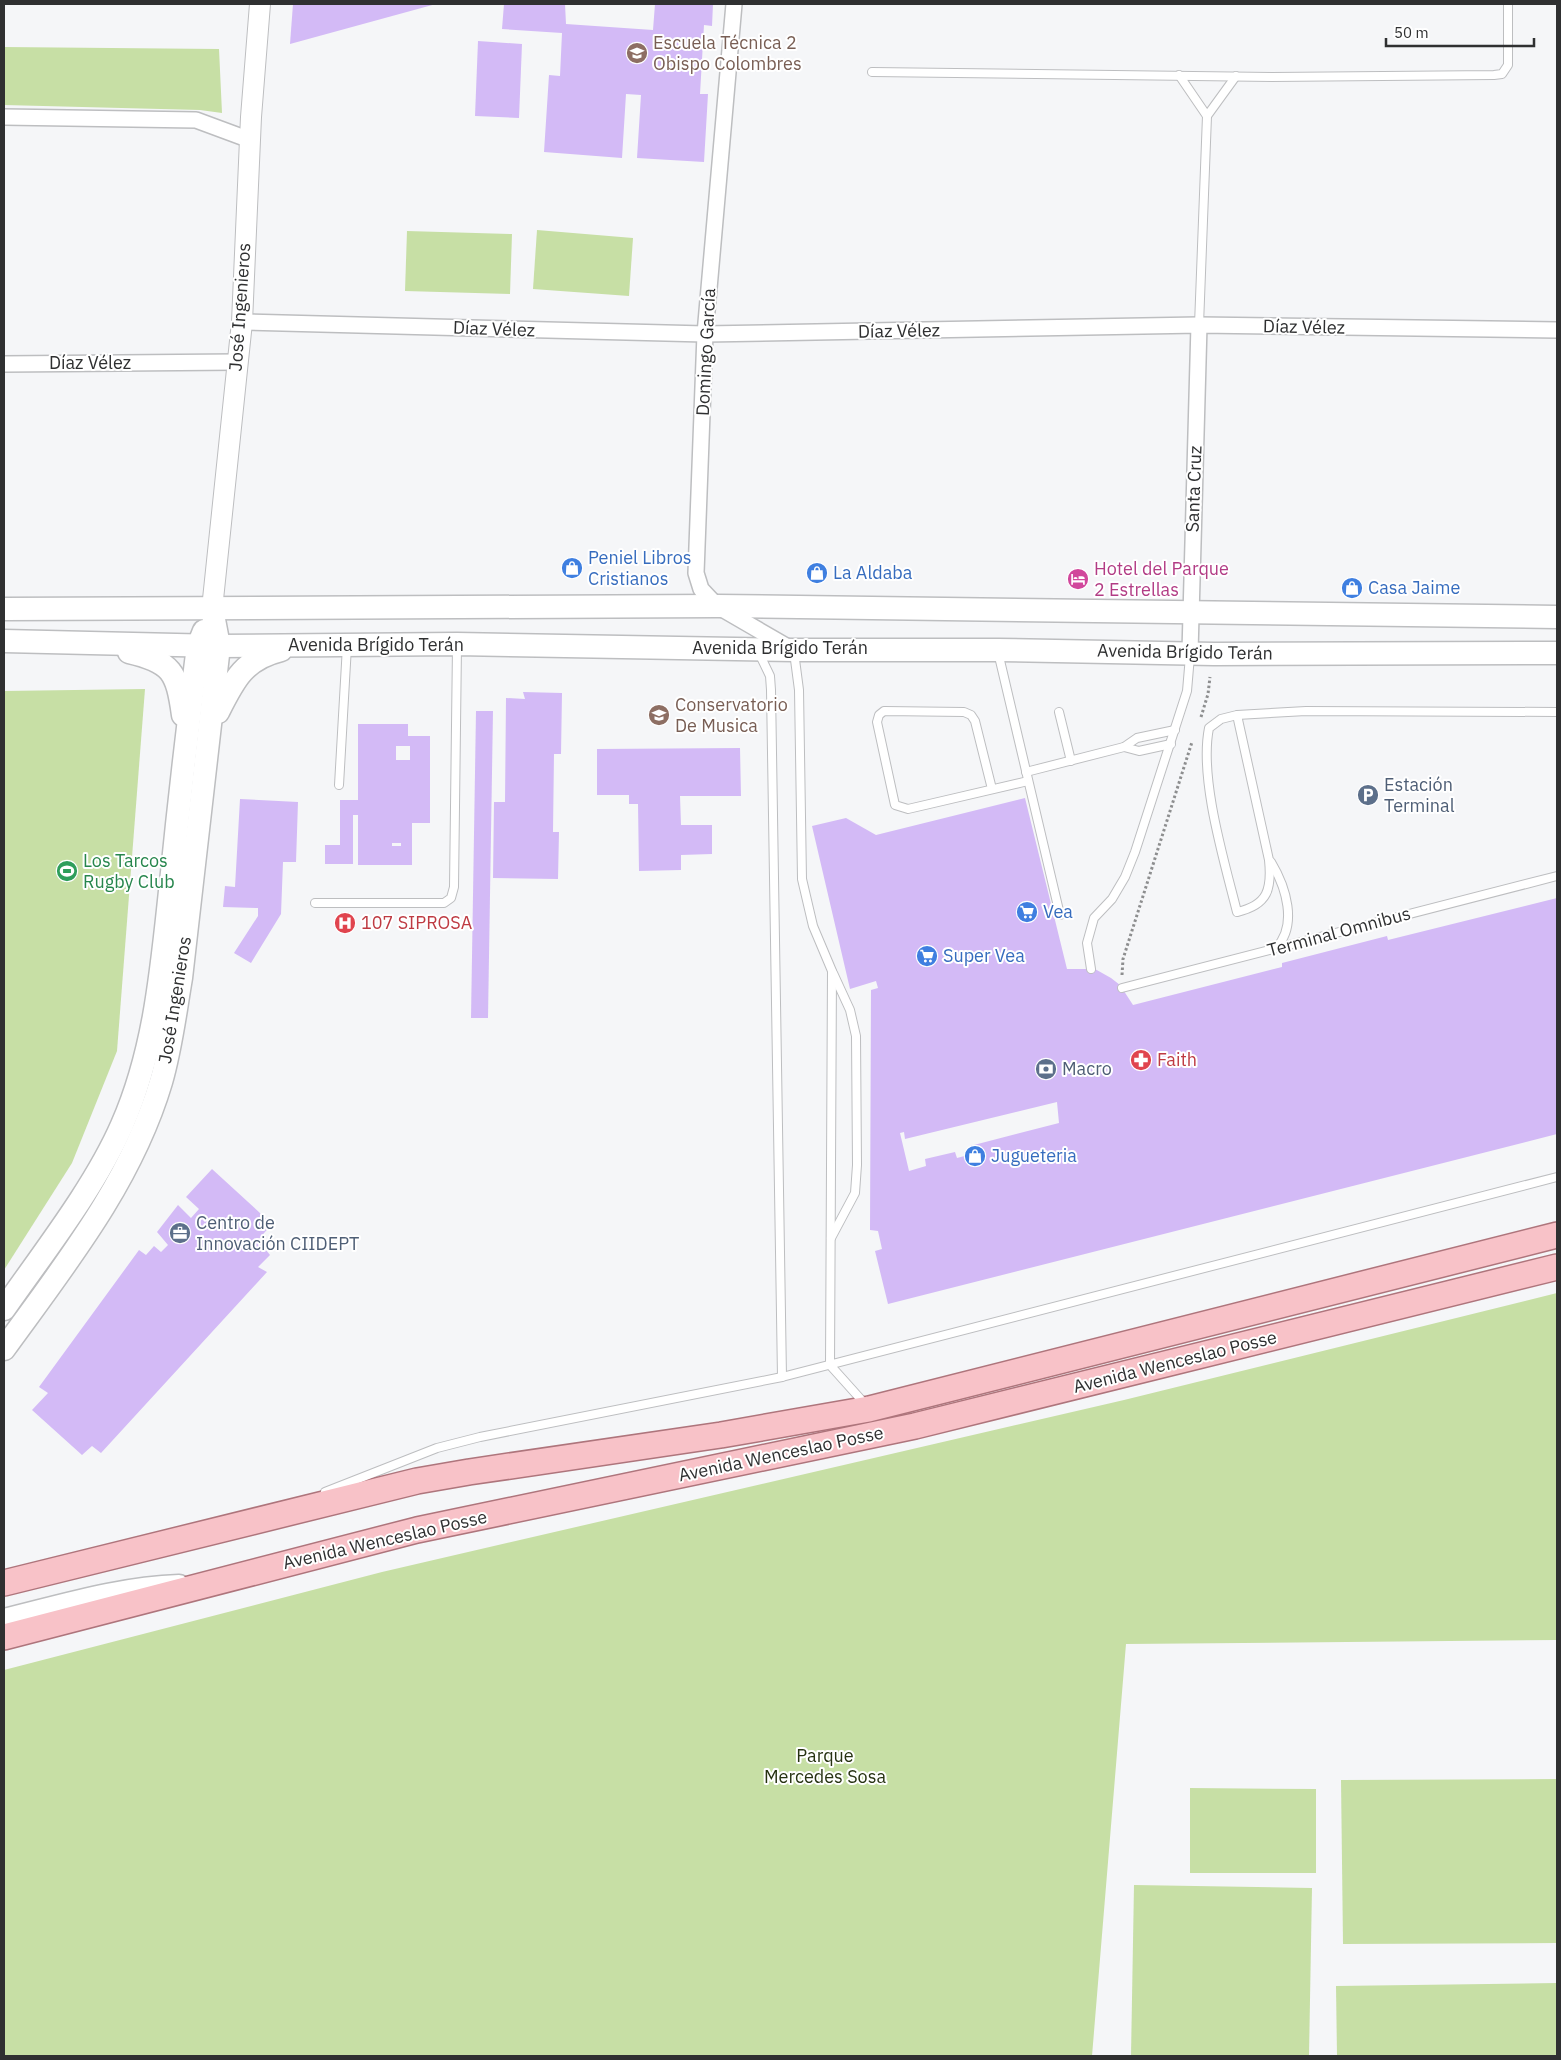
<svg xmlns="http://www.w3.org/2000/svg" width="1561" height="2060" viewBox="0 0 1561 2060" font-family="'IBM Plex Sans',sans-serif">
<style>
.green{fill:#c7dfa5}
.building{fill:#d3baf6;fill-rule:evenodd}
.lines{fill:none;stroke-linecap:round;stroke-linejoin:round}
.service-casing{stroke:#bdbec0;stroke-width:10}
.minor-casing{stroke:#bdbec0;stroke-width:18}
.tertiary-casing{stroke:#bdbec0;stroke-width:22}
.secondary-casing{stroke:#bdbec0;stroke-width:25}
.primary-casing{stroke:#ae757c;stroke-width:28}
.path{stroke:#8d8e8f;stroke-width:3;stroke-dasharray:2.5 2.5;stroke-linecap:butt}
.service{stroke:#fff;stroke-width:8}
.minor{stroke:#fff;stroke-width:15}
.tertiary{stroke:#fff;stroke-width:20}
.secondary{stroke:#fff;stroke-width:22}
.primary{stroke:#f8c2c8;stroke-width:25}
.labels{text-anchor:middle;stroke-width:4;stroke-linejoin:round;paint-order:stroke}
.education-label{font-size:18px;fill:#785e54;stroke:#fff;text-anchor:start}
.street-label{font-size:18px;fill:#2f3031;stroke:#fff}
.shop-label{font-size:18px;fill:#366cbe;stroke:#fff;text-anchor:start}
.hotel-label{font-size:18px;fill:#b23c85;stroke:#fff;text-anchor:start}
.service-label{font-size:18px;fill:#4e5e75;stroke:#fff;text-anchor:start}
.leisure-label{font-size:18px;fill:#27864d;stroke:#fff;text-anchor:start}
.health-label{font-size:18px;fill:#be3a42;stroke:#fff;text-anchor:start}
.park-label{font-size:18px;fill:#263211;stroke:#fff}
</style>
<rect width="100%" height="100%" fill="#f5f6f8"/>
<g class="green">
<path d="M4,47L219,49L222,113L200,110L4,105Z"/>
<path d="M537,230L633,238L629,296L533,289Z"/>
<path d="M407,231L512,234L510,294L405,291Z"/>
<path d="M145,689L117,1051L72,1163L4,1270V691Z"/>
<path d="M1557,1293V1640L1126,1644L1092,2056H4V1670L382,1572L1124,1400Z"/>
<path d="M1557,1779V1943L1343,1944L1341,1780Z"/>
<path d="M1190,1788L1316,1789V1873H1190Z"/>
<path d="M1134,1885L1312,1888L1309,2056H1131Z"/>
<path d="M1557,1983V2056H1337L1336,1986Z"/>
</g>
<g class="building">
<path d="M293,4H436L290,44Z"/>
<path d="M504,4H565L566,24L653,30L655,4H713L712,26L704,25L700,94H708L704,162L637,158L641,95L626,94L622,158L544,152L549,75L560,76L562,33L502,29Z"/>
<path d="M478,41L522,44L519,118L475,116Z"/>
<path d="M523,692L562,693L561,754H554L553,832H559L558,879L493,878L494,802H505L506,698L525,699Z"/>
<path d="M476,711H493L488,1018H471Z"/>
<path d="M358,724H408V736H430V823H412V865H358V815H353V864H325V845H340V800H358ZM396,746H410V760H396ZM392,843H401V846H392Z"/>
<path d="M740,748L741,796H680L681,825H712V854L681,855V870L639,871L638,804H629V795H597V749Z"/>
<path d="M1025,798L1067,969H1095L1111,978L1120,985L1133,1005L1282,967V963L1387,936L1388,940L1557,898V1134L888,1304L875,1251L882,1249L878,1231L870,1230L871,990L878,988L876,981L850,989L812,826L846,818L876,835ZM1057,1102L1059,1123L970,1146L972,1154L957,1158L955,1152L925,1159L926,1166L909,1171L900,1133L904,1132L905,1139Z"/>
<path d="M240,799L298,802L296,862H283L281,914L251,963L234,953L258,916V908L223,907L225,886L235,887Z"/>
<path d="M212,1169L272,1224L258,1240L270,1255L258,1267L267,1272L101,1453L92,1446L82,1455L32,1410L48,1393L39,1387L139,1250L146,1255L154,1246L161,1252L168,1245L157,1232L178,1205L191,1218L199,1209L186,1197Z"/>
</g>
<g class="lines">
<g class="service-casing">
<g id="service">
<path d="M872,72L1272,77L1494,75L1502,74L1508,65V4"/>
<path d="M1179,75L1207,116L1199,325"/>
<path d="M1207,116L1236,76"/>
<path d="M794,652L799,690L802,879L813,926L832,971L830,1365L865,1404"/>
<path d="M998,652L1060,915"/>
<path d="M759,653L770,676L771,690L782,1377"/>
<path d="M1059,712L1071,761"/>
<path d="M1237,715L1269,860C1272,889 1268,905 1237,912C1224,860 1199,778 1209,728L1221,719L1237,715L1306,711L1557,712"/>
<path d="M1124,747L1139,751L1171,744"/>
<path d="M1026,772L1124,747L1137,738L1175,730"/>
<path d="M339,785L347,646"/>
<path d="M992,789L975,721L971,715L964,712L884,711L879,715L877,722L895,805L908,809L1028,781"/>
<path d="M1271,862C1286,887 1298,925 1276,948"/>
<path d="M315,903H444L451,898L454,887L457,646"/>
<path d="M1091,969L1087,943L1094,918L1112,899L1125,877L1135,852L1187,691L1190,656"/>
<path d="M1122,988L1557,876"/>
<path d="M831,1238L855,1193L857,1165L856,1036L850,1010L833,973"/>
<path d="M325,1492L437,1448L480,1437L782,1377L1557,1177"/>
</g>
</g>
<g class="minor-casing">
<g id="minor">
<path d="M734,4L705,334L696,573L701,589L717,606L793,650"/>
<path d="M4,117L196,120L250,140"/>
<path d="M242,322L705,334L1199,325L1557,330"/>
<path d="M4,364L237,362"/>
<path d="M1190,652L1199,325"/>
</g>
</g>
<g class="tertiary-casing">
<path id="tertiary" d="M212,609L242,322L251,117L260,4"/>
</g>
<g class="secondary-casing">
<g id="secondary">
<path d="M4,609L717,606L1557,617"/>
<path d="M4,641L219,646L457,644L794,650H998L1214,654L1557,653"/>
<path d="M129,652C172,662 177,672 183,715"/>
<path d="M218,712C234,680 244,659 281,650"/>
<path d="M4,1309C43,1253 95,1187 122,1125C156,1048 162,964 171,882C179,803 188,724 198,646L204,631"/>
<path d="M4,1349C64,1266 131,1183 161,1082C171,1048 175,1013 181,978L219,646L212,609"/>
<path d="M4,1620C62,1606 119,1588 179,1586"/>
</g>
</g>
<g class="primary-casing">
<g id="primary">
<path d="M4,1583L417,1481L469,1472L721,1435L869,1409L1557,1235"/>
<path d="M4,1637L417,1530L915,1426L1557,1267"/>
</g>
</g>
<g class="path">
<path d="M1201,717L1208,694L1210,677"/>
<path d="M1122,975L1123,959L1192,742"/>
</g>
<use href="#service" class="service"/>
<use href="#minor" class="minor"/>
<use href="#tertiary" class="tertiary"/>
<use href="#secondary" class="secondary"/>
<use href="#primary" class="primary"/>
</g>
<defs>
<g id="school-disc" transform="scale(1.125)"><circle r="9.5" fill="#8d6e63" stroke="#fff"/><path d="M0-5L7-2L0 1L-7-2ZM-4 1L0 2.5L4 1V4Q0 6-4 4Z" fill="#fff"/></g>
<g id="shop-disc" transform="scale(1.125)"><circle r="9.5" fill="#3f7fe0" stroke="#fff"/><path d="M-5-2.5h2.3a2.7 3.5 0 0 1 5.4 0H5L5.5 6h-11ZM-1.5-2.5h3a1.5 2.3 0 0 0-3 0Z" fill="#fff"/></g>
<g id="hotel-disc" transform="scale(1.125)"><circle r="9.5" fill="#d1479c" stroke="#fff"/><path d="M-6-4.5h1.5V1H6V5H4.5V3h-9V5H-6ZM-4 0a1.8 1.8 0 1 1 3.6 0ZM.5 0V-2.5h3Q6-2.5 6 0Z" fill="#fff"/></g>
<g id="university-disc" transform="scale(1.125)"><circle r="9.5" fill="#8d6e63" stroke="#fff"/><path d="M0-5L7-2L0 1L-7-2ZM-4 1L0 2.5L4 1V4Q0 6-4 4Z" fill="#fff"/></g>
<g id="parking-disc" transform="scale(1.125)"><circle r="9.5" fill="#5c6f8a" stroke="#fff"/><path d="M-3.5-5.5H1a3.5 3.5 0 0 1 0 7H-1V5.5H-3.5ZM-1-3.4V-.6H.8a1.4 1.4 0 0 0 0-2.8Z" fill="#fff"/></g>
<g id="stadium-disc" transform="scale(1.125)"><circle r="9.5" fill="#2e9e5b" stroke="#fff"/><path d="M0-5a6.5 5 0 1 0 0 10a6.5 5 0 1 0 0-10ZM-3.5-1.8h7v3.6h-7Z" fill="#fff"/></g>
<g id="supermarket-disc" transform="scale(1.125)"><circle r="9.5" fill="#3f7fe0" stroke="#fff"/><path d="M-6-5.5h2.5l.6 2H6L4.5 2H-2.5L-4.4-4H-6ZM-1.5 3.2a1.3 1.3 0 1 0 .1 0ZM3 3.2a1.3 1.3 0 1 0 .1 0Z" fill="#fff"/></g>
<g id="hospital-disc" transform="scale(1.125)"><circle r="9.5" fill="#e0444e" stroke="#fff"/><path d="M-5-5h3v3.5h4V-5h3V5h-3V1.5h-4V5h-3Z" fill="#fff"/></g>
<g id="pharmacy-disc" transform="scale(1.125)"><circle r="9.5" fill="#e0444e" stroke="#fff"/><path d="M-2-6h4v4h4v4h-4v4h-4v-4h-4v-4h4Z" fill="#fff"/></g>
<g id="bank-disc" transform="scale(1.125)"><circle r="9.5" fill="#5c6f8a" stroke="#fff"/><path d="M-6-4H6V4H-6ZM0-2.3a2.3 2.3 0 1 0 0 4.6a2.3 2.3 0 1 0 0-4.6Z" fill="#fff"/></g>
<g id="office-disc" transform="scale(1.125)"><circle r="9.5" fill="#5c6f8a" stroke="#fff"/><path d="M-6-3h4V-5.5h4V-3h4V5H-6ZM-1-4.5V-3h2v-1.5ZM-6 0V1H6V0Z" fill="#fff"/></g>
</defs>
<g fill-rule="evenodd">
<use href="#school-disc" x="637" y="53"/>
<use href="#shop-disc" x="572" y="568"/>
<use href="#shop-disc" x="817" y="573"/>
<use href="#hotel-disc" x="1078" y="579"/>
<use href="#shop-disc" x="1352" y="588"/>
<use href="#university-disc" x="659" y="715"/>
<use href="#parking-disc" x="1368" y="795"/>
<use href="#stadium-disc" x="67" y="871"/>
<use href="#supermarket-disc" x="1027" y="912"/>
<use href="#hospital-disc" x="345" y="923"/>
<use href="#supermarket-disc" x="927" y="956"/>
<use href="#pharmacy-disc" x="1141" y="1060"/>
<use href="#bank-disc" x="1046" y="1069"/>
<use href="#shop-disc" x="975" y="1156"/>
<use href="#office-disc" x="180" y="1233"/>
</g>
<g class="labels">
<g class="education-label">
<text x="653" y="49">Escuela Técnica 2<tspan x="653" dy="21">Obispo Colombres</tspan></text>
<text x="675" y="711">Conservatorio<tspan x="675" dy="21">De Musica</tspan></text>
</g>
<g class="street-label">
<text transform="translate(240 307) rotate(-86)" y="6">José Ingenieros</text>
<text transform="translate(1304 327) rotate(1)" y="6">Díaz Vélez</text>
<text transform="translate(494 329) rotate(2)" y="6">Díaz Vélez</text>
<text transform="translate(899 331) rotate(-1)" y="6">Díaz Vélez</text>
<text transform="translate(706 352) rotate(-87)" y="6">Domingo García</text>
<text x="90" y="369">Díaz Vélez</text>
<text transform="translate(1194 489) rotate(-88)" y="6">Santa Cruz</text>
<text x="376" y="651">Avenida Brígido Terán</text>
<text x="780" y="654">Avenida Brígido Terán</text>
<text transform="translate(1185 652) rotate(1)" y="6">Avenida Brígido Terán</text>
<text transform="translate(1339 932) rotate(-15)" y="6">Terminal Omnibus</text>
<text transform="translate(175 1000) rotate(-81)" y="6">José Ingenieros</text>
<text transform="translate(1175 1362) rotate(-14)" y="6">Avenida Wenceslao Posse</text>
<text transform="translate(781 1454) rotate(-12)" y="6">Avenida Wenceslao Posse</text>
<text transform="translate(385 1540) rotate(-13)" y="6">Avenida Wenceslao Posse</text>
</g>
<g class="shop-label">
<text x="588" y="564">Peniel Libros<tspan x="588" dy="21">Cristianos</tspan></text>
<text x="833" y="579">La Aldaba</text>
<text x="1368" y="594">Casa Jaime</text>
<text x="1043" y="918">Vea</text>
<text x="943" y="962">Super Vea</text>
<text x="991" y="1162">Jugueteria</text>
</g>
<g class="hotel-label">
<text x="1094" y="575">Hotel del Parque<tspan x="1094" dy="21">2 Estrellas</tspan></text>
</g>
<g class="service-label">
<text x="1384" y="791">Estación<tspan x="1384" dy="21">Terminal</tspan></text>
<text x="1062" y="1075">Macro</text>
<text x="196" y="1229">Centro de<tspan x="196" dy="21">Innovación CIIDEPT</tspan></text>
</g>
<g class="leisure-label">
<text x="83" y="867">Los Tarcos<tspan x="83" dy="21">Rugby Club</tspan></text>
</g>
<g class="health-label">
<text x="361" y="929">107 SIPROSA</text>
<text x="1157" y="1066">Faith</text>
</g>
<g class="park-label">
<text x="825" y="1762">Parque<tspan x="825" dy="21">Mercedes Sosa</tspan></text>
</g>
</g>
<rect width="1561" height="2060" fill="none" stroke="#2f3031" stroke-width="10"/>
<path d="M1386 38v8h148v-8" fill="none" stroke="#2f3031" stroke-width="2.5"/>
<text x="1394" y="38" font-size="15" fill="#2f3031" stroke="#ffffff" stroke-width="4" paint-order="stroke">50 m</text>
</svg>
